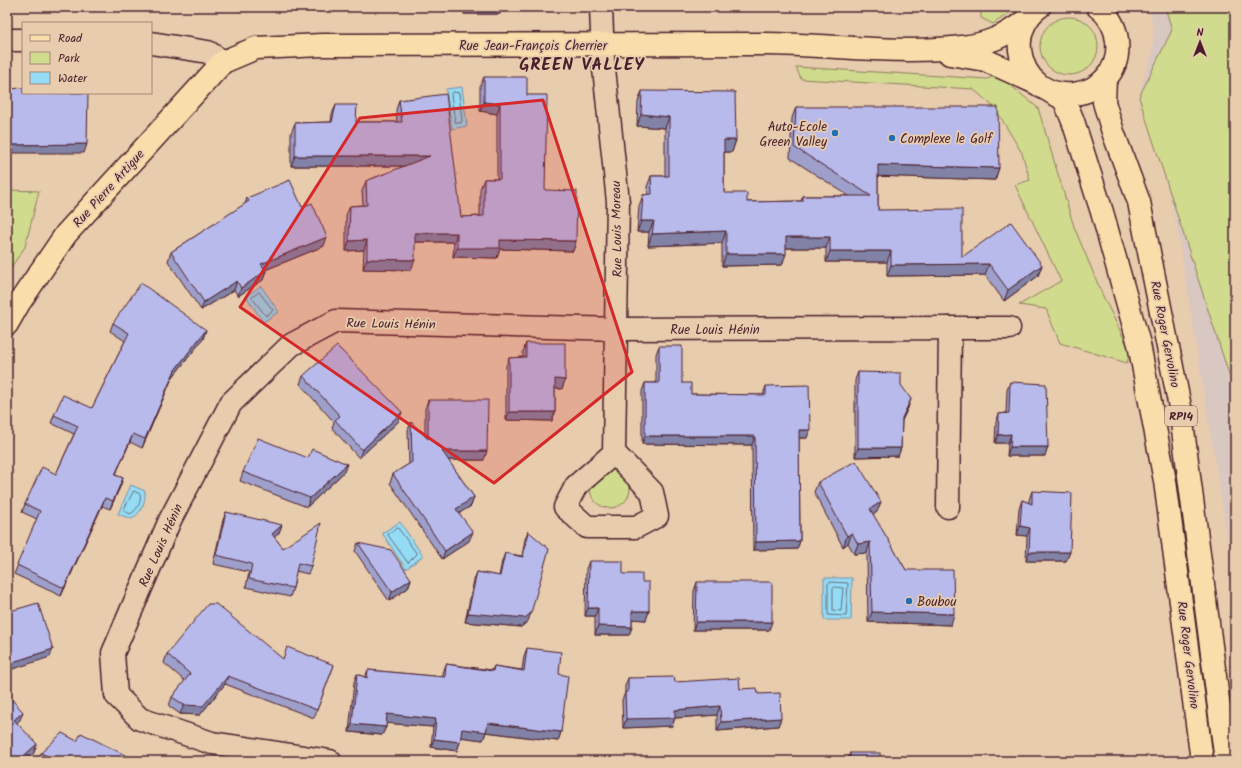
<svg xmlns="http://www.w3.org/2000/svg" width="1242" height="768" viewBox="0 0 1242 768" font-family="Kalam,sans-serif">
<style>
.built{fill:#d9c7c1}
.green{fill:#d0db8e;stroke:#8d7d5c}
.water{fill:#94dcf5;stroke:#7690a4}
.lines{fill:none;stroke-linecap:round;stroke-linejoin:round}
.shore{stroke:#686b7c;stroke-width:1}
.minor-casing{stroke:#4a1f2b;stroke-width:25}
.major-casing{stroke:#4a1f2b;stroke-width:25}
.minor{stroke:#e7ccae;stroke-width:22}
.major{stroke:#f9deab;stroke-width:22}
.wall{fill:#9ea0cb;stroke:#4a1f2b}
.shaded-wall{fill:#8182a5;stroke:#4a1f2b}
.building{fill:#b8baec;stroke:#4a1f2b}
.marked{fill:#d62828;fill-opacity:0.2;stroke:#d62828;stroke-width:3;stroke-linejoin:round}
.poi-dot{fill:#1f6fb2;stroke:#e7ccae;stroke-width:1.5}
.labels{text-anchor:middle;stroke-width:3.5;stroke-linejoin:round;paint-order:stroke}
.shield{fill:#e7ccae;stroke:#795352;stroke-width:1}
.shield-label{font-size:12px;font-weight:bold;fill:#4a1f2b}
.street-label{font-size:13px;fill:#4a1f2b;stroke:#e7ccae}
.poi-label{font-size:13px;fill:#4a1f2b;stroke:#e7ccae;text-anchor:start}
.district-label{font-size:17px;font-weight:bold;letter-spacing:1px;fill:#4a1f2b;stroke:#e7ccae}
</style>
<rect width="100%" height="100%" fill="#e7ccae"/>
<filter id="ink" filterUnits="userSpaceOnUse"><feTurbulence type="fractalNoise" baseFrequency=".025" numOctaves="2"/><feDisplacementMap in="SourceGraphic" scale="8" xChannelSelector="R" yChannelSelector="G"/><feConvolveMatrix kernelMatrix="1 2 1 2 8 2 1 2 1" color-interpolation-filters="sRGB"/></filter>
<g filter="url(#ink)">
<path class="built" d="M1149,7H1235V584L1179,237L1163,164L1142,106L1141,88L1152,54L1154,31Z"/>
<g class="green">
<path d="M981,7H1018L993,24L981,18Z"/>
<path d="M1165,7H1235V393L1139,97L1172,30Z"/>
<circle cx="1069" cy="46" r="29"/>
<path d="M796,67L987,79L998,75L1038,108L1074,227L1103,296L1130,351L1127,363L1060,343L1046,309L1019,305L1061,281L1015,185L1030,180L1022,153L995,108L973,89L801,79Z"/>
<path d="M7,190L39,191L25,247L7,273Z"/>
<circle cx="610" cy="488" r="20"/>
</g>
<g class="water">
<path d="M462,87L467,126L452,129L446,89Z"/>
<path d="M261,286L279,312L263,322L246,296Z"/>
<path d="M131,485L145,491C146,503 141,512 132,519L118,514Z"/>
<path d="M400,522L423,556L406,569L382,533Z"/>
<path d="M824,578H852L851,620H824Z"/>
</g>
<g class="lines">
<g class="shore">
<path d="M453,92L459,93L462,121L461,123L455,122L451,94Z"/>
<path d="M259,292L273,310L266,316L252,298Z"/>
<path d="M134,491L140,494C142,501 137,511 130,514L124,510Z"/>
<path d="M398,528L417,554L408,563L388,535Z"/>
<path d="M830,582L848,583L846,616L828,615V584Z"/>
<path d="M835,587L843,588L841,611L833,610V589Z"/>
</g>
<g class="minor-casing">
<g id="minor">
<path d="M601,7L603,59L618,202L614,453L652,492L657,516L636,527H587L565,507L576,486L614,453"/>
<path d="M7,40H23"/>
<path d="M151,43L208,52L223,62"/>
<path d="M950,328H1009"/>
<path d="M330,761L212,743L140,719L116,695L113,653L170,520L231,403L291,345L336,321L617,329L950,328L948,507"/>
</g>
</g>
<g class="major-casing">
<g id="major">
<path d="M1039,7C1026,16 1018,34 1020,50C1028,116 1124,104 1117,41C1116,28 1109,15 1098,7"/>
<path d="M950,54L985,60L1036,83"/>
<path d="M1105,79L1104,102L1113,132L1139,202L1180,407L1226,761"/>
<path d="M1051,92L1064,99L1073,121L1102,212L1139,344L1165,481L1202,761"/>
<path d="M7,324L19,303L66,234L223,62L256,48L322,45C469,45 617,44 765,44C830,44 897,55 962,47C988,44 1006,36 1026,20"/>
</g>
</g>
<use href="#minor" class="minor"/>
<use href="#major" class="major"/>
</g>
<g class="wall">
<path d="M464,7H502L500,14H464Z"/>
<path d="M484,77L527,95L545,190L576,241L573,251L500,249L497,258L453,257L454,242H415L411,270L363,269L364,250L346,251V215L350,206L363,205L362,191L366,181L405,166H291V133L295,123L331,122L332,114L336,105L356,122H397L396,110L399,100L461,217L480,216V189L484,179H497V114L480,111V86Z"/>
<path d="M642,91L736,140L732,152H724V193L747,202L801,201L803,196H849L790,158L792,118L796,107L999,168L995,180L878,176V210L962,257L1042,265L1038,276L1004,301L985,275L887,276V262H826V248H786L782,265L722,266V243L648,246L649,232H637L639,206L643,195H648L647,187L651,176H665V128L637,126L638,102Z"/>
<path d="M247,198L324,246L265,270L266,271L263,280L238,296L234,290L201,310L168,261L171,252L245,204Z"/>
<path d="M113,323L206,330L203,339L172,378L142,448L130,442L115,475L123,478L120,487L110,509L102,506L61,596L14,574L37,519L22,512L25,504L56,474L74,434L51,423L54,415L92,408L125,341L110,331Z"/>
<path d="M526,343L565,380L562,389L555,388V412L552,421L506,420V366L509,358L523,357V352Z"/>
<path d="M659,346L682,383L691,394L763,395L766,386L807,438H799L800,541L797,549L753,550L752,445L642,444V391L645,383H656V354Z"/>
<path d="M858,372L901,385L908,408L902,420L901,448L898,456L855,457V380Z"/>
<path d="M303,376L399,421L359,458L332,428L334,422L300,384Z"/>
<path d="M1010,382L1048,447L1045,456H1007L1008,443H995L996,422L999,414L1006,413L1007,390Z"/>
<path d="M428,400L484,460H448L474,497L471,506L459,513L469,541L442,559L390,483L393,474L409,464L408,430L411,422L425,436V409Z"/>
<path d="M308,458L344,472L307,507L240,481L243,472Z"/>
<path d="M818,482L877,512L873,515L906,570L951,625L868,622L867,553L854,554L848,543L843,547L814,492Z"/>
<path d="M1032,491L1070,552L1066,561H1026L1027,536L1017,535L1019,509L1022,500L1029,503V500Z"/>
<path d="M226,512L279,533L274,537L283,548L311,566L308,574L296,571L293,588L290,597L246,587L249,572L213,564L223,520Z"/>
<path d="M528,531V621L521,627L465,622L474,580L477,572L499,576L502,561L505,553L522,556L525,539Z"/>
<path d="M358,543L411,579L408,588L389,601L355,551Z"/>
<path d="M589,561L623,574L642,582L649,611L646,620L632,619V627L629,635H595V616H585L586,569Z"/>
<path d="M697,582L769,630H693L694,591Z"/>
<path d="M527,648L559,674L561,732L558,741L486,732L483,740L461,737L460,742L457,751L431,747L433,727L386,723V727L382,735L349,732L354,682L357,674L365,677L368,670L443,677V673L446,664L492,670L494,666L522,670L524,656Z"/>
<path d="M167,654L283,659L334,665L314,718L225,684L200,715L180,714L169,706L172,697L185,681L164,663Z"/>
<path d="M628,678L740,689L758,694L781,718L778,726L717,731V715L675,718L672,726L623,728L622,700L625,693V686Z"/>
<path d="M77,741L130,761H38L41,753Z"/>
<path d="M850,753L880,761H847Z"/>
</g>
<g class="shaded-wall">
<path d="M467,7H502L500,14H464Z"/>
<path d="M484,102L500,104L497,114L480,111Z"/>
<path d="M641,114L669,117L665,128L637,126Z"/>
<path d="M724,140H736L732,152H720Z"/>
<path d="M87,144L84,153H7V145Z"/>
<path d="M295,156H430L427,166H291Z"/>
<path d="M878,165L999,168L995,180L873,176Z"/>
<path d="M641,221H654L649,232H637Z"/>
<path d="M726,231L722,243L648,246L652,234Z"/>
<path d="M415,233H457L454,242H412Z"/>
<path d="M327,237L324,246L258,273L261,264Z"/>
<path d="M786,237H830L826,248H782Z"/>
<path d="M367,240L364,250L346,251L349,241Z"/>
<path d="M500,240L576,241L573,251L500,249L497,258L453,257L457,248Z"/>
<path d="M830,251H891L887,262H826Z"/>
<path d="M726,254H786L782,265L722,266Z"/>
<path d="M367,259L415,260L411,270L363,269Z"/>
<path d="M989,264L985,275L887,276L891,265Z"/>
<path d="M1042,265L1038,276L1004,301L1008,290Z"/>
<path d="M266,271L263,280L238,296L241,288Z"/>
<path d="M237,281L234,290L201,310L204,302Z"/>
<path d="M206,330L203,339L172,378L142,448L175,370Z"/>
<path d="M555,379L565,380L562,389L552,388Z"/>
<path d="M911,399L908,408L899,427L902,418Z"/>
<path d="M402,412L399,421L359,458L362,450Z"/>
<path d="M509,412H555L552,421L506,420Z"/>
<path d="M799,430H810L807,438H796Z"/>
<path d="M133,434L130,442L112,483L115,475Z"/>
<path d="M1011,434L1008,443H995L998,435Z"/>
<path d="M645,436H755L752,445L642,444Z"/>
<path d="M1010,447H1048L1045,456H1007Z"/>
<path d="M858,448H901L898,456L855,457Z"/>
<path d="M442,451H487L484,460H439Z"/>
<path d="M347,464L344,472L307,507L310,498Z"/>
<path d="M123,478L120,487L110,509L113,501Z"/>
<path d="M474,497L471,506L453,517L456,509Z"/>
<path d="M105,498L102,506L61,596L64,588Z"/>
<path d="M881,502L877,512L866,519L870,509Z"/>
<path d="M282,525L279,533L268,543L272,534Z"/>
<path d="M1020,526L1030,528L1027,536L1017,535Z"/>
<path d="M473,532L469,541L442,559L445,551Z"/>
<path d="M852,533L848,543L843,547L847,536Z"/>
<path d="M800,541L797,549L753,550L756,542Z"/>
<path d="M870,542L867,553L854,554L858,544Z"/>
<path d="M1029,552H1070L1066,561H1026Z"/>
<path d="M411,579L408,588L389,601L392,592Z"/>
<path d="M588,608H598L595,616H585Z"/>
<path d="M632,611H649L646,620L629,619Z"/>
<path d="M872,612L954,614L951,625L868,622Z"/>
<path d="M468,613H531L528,621L521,627L465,622Z"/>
<path d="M696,622H772L769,630H693Z"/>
<path d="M598,626L632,627L629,635H595Z"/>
<path d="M53,649L50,657L7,671V664Z"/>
<path d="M228,676L225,684L200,715L180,714L184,705Z"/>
<path d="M720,706L717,715L675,718L672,726L623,728L626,719L675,710Z"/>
<path d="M23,712L20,720L11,728L14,720Z"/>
<path d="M387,714L436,719L433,727L384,723Z"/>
<path d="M781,718L778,726L717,731L721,722Z"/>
<path d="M488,723L561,732L558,741L486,732L483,740L459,737L462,729Z"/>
<path d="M352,724L386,727L382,735L349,732Z"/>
<path d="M434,739L460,742L457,751L431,747Z"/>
<path d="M37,744L34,753L25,761H18Z"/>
</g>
<g class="building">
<path d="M484,77H527V95H547L545,190L577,191L576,241L500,240V248H457V233H415V260L367,259V240L349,241L350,206L367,205L366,181L430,156H295V123L332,122L336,105H357L356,122H402L399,100L446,94L461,217L484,216V179H500V104L484,102Z"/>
<path d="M23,88V93H88L87,144L7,145V89Z"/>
<path d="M642,91L735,92L736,140H724V193H747V202L803,201V196H871L794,147L796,107H998L999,168L878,165V210L962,209V257L1011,222L1042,265L1008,290L989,264L891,265V251H830V237H786V254H726V231L652,234L654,221H641L643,195L652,194L651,176H669V117L641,114Z"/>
<path d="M290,180L302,207L312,203L327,237L261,264L266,271L241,288L237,281L204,302L171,252L249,201L247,198Z"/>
<path d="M141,283L206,330L175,370L145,439L133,434L115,475L123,478L113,501L105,498L64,588L17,565L40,511L25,504L42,467L56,474L78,426L54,415L63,395L92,408L129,333L113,323Z"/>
<path d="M526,343H565V380L555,379V412H509V358L526,357Z"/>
<path d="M337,346L402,412L362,450L335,420L340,416L303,376Z"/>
<path d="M659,346H682V383H691V394L766,395V386L809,385L810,430H799L800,541L756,542L755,436H645V383H659Z"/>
<path d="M858,372L901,373V385L911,399L902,418L901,448H858Z"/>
<path d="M1010,382L1046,384L1048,447H1010L1011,434L998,435L999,414L1009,413Z"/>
<path d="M428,400H488L487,451H442L474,497L456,509L473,532L445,551L393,474L412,462L411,422L428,439Z"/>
<path d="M258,438L308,458L312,449L347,464L310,498L243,472Z"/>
<path d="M856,461L881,502L870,509L906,570H953L954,614L872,612L870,542L858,544L852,533L847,536L818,482Z"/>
<path d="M1032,491L1072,493L1070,552H1029L1030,528L1020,526L1022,500L1032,504Z"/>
<path d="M226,512L282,525L272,534L283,548L321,523L311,566L298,563L293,588L249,579L252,564L216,555Z"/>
<path d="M528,531L549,549L531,613L525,618L468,613L477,572L500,576L505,553L523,557Z"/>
<path d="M358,543L391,550L411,579L392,592Z"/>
<path d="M589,561H623V574H642V582H649V611H632V627L598,626V608H588Z"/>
<path d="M697,582H772V622H696Z"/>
<path d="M38,603L53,649L7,664V612Z"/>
<path d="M208,604H216L283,659L287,647L334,665L317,710L228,676L203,706L184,705L172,697L190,674L167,654Z"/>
<path d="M527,648L561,652L559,674L568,676L561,732L488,723L486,732L462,729L460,742L434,739L436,719L387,714L386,727L352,724L357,674L367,678L368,670L445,677L446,664L493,671L494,666L524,671Z"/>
<path d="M674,677L675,682L739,678L740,689L757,688L758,694L780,693L781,718L721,722L720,706L675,710V718L626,719L625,692H628V678Z"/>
<path d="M7,694L23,712L14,720L37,744L18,761H7Z"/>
<path d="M62,733L77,741L81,733L131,758L130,761H58L41,753Z"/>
<rect x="850" y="753" width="30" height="8"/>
</g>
</g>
<path class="marked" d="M543,100L632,372L494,483L240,307L360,118Z"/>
<g class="poi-dot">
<circle cx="835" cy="133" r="4"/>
<circle cx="892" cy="138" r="4"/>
<circle cx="909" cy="601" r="4"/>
</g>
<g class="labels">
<rect class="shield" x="1165" y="406" width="32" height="20" rx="3"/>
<g class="shield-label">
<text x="1181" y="420">RP14</text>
</g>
<g class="street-label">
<text x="533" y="50">Rue Jean-François Cherrier</text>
<text transform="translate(108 188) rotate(-48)" y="5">Rue Pierre Artigue</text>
<text transform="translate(616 229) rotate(-91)" y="5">Rue Louis Moreau</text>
<text transform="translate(391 323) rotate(1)" y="5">Rue Louis Hénin</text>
<text x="715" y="334">Rue Louis Hénin</text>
<text transform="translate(1166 334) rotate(79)" y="5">Rue Roger Gervolino</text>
<text transform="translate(160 545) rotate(-66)" y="5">Rue Louis Hénin</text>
<text transform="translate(1189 655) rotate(83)" y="5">Rue Roger Gervolino</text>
</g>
<g class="poi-label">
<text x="827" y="131" text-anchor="end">Auto-Ecole<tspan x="827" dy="15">Green Valley</tspan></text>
<text x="900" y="143">Complexe le Golf</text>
<text x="917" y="606">Boubou</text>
</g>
<g class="district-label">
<text x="582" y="70">GREEN VALLEY</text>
</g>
</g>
<rect width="1242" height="768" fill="none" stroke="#e7ccae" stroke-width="24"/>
<rect x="12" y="12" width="1218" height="744" fill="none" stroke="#4a1f2b" stroke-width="1.5" filter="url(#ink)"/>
<rect x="22" y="22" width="130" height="72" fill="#e7ccae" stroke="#a8877a"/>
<rect x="30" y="35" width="20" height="6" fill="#f9deab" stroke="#a8877a"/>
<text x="58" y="42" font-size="12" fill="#4a1f2b">Road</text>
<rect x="30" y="52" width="20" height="12" fill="#d0db8e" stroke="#a8877a"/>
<text x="58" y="62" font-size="12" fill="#4a1f2b">Park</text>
<rect x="30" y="72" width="20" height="12" fill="#94dcf5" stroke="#a8877a"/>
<text x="58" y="82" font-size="12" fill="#4a1f2b">Water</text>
<g transform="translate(1200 42)" stroke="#e7ccae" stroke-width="3" paint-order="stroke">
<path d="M0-3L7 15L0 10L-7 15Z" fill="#4a1f2b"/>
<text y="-6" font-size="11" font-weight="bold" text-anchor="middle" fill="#4a1f2b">N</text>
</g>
</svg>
